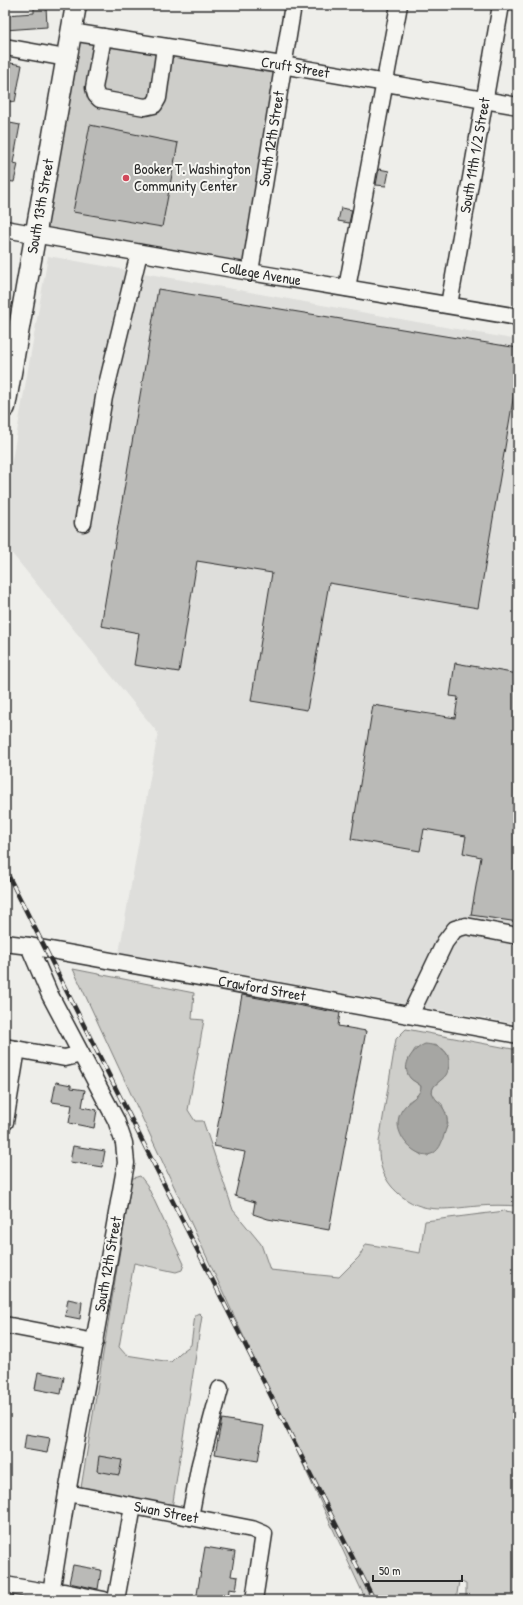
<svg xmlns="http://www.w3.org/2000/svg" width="523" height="1605" viewBox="0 0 523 1605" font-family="'Patrick Hand',sans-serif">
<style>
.built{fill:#dededb}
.green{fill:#cececa;stroke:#7c7c7a;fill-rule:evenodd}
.water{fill:#a6a6a3;stroke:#757573}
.building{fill:#babab7;stroke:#2b2b2b}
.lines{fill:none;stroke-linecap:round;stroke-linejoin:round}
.minor-casing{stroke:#2b2b2b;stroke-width:19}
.major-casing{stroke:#2b2b2b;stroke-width:23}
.minor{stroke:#f6f6f2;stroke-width:16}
.major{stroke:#f6f6f2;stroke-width:20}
.rail-casing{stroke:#2b2b2b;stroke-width:4.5}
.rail{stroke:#f6f6f2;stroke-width:3;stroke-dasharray:9;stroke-linecap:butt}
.poi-dot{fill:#d1495b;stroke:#f6f6f2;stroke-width:1.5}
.labels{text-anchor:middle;stroke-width:4;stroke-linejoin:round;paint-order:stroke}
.street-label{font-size:15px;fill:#2b2b2b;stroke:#f6f6f2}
.poi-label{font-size:15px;fill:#2b2b2b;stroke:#f6f6f2;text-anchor:start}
</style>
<rect width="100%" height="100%" fill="#eeeeea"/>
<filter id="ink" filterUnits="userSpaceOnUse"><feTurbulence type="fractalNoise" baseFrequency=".025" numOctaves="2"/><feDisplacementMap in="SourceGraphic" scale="8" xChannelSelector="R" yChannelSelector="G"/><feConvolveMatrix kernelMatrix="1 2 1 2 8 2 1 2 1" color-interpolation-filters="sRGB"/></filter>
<g filter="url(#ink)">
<path class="built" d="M48,256L518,340V1024L119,953L158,733L5,545V500Z"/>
<g class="green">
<path d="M71,32L282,65L250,272L35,234Z"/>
<path d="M73,969L194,993L192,1019L204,1020L188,1110L195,1121H203L233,1210L261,1244L270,1270L339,1277L359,1257L366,1244L420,1253L425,1221L505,1211L518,1213V1600H463L466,1596V1584L459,1581L456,1600H366Z"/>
<path d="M406,1029L518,1050V1206C505,1205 491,1205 478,1206C444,1209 418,1216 392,1187C381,1174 378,1159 379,1142L396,1039ZM435,1045L443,1049L448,1055L442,1079L433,1087L432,1092L434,1098L442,1104L448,1124L445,1131L428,1156L421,1155L407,1143L408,1102C414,1098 421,1095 421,1086L411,1079L408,1061L415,1049Z"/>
<path d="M140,1176L147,1185L184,1264L182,1270L176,1272L134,1263L119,1347L126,1355L171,1362L180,1353L191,1345L195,1315L199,1313L202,1316L172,1508L81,1488L131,1183L129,1182L130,1179Z"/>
</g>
<path class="water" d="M425,1044C437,1045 449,1049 449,1063C449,1067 448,1072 446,1075C441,1082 433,1083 432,1092C436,1103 445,1105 447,1118C448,1124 446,1129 444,1135C435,1175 398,1146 398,1123C399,1101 421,1100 421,1086C418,1083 413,1081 410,1078C400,1065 413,1049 425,1044Z"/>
<g class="building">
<path d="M46,6L47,27L5,30V15L34,13V7Z"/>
<path d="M5,62L22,65L15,102L5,101Z"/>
<path d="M5,122L20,125L13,163L18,164L14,182L5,181Z"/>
<path d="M90,125L178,143L162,227L73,212Z"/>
<path d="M379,169L389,171L386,186L376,185Z"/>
<path d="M341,208L352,210L349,223L338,221Z"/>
<path d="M158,289L518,348V370L478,608L329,583L307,710L251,701L272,573L197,561L179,672L134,665L139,633L101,626Z"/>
<path d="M455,663L518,674V922L471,915L481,857L463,853L466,836L424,829L420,851L351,839L373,705L455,718L458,697L450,696Z"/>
<path d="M242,995L340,1013L338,1026L366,1031L329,1230L268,1219L253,1214L255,1202L235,1196L245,1152L214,1146Z"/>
<path d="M56,1082L71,1085V1088L85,1090L82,1107L97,1110L94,1128L69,1123L72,1105L52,1102Z"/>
<path d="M73,1146L105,1151L102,1167L70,1162Z"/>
<path d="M68,1299L82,1302L80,1319L65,1316Z"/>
<path d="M38,1372L64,1377L61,1394L35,1389Z"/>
<path d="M222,1419L264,1426L258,1461L215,1454Z"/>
<path d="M26,1434L50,1438L47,1453L24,1449Z"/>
<path d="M99,1456L122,1460L119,1475L97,1471Z"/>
<path d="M205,1547L235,1552L231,1576L238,1577L236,1590L229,1589L228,1600H196Z"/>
<path d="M73,1565L101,1570L98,1589L69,1583Z"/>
</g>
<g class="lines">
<g class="minor-casing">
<g id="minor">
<path id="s1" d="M71,32L282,65L518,106"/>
<path d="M103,37L94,88L96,95L100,99L145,107L154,105L158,98L165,47"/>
<path d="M5,47L66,58"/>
<path id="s2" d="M5,229L250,272L518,317"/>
<path id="s3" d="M250,272L293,5"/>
<path d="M347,288L399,5"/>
<path id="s4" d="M449,305L501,5"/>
<path d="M83,523L104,397L139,253"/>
<path id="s5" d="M5,943L29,946L518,1035"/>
<path d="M29,946L50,995L116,1120L124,1143L126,1163L67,1493L50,1600"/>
<path d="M410,1015L445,942L455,929L466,926L518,936"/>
<path d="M5,1047L65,1058L81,1054"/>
<path d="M5,1122L17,1049"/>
<path d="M5,1325L95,1342"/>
<path id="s6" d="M67,1493L252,1529L264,1534L254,1600"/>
<path d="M190,1517L200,1464L220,1389"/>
<path d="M5,1585L52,1593L64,1592L104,1600"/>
<path d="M116,1600L133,1506"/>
</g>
</g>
<g class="major-casing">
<g id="major">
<path id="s7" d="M5,407L76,5"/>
</g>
</g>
<use href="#minor" class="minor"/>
<use href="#major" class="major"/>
<g class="rail-casing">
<path id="rail" d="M5,869L374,1600"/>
</g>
<use href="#rail" class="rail"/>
</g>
</g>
<circle class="poi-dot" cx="126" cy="178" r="4"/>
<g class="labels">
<g class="street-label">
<text dy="5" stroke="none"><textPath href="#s1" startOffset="227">Cruft Street</textPath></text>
<text dy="5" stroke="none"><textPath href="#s3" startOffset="135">South 12th Street</textPath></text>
<text dy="5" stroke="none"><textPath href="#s4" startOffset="152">South 11th 1/2 Street</textPath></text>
<text dy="5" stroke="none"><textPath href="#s7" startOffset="204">South 13th Street</textPath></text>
<text dy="5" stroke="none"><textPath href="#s2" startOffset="260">College Avenue</textPath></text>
<text dy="5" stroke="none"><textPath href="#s5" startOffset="261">Crawford Street</textPath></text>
<text transform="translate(108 1264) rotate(-80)" y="5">South 12th Street</text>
<text dy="5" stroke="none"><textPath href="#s6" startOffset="101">Swan Street</textPath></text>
</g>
<g class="poi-label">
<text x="134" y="174">Booker T. Washington<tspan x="134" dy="17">Community Center</tspan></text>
</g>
</g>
<rect width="523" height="1605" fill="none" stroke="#f6f6f2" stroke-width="20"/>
<rect x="10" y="10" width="503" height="1585" fill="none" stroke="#2b2b2b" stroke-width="1.5" filter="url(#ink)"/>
<path d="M373 1575v6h89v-6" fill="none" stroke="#2b2b2b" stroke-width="2"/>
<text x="379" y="1575" font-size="12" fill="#2b2b2b" stroke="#f6f6f2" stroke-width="3" paint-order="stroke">50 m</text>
</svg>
